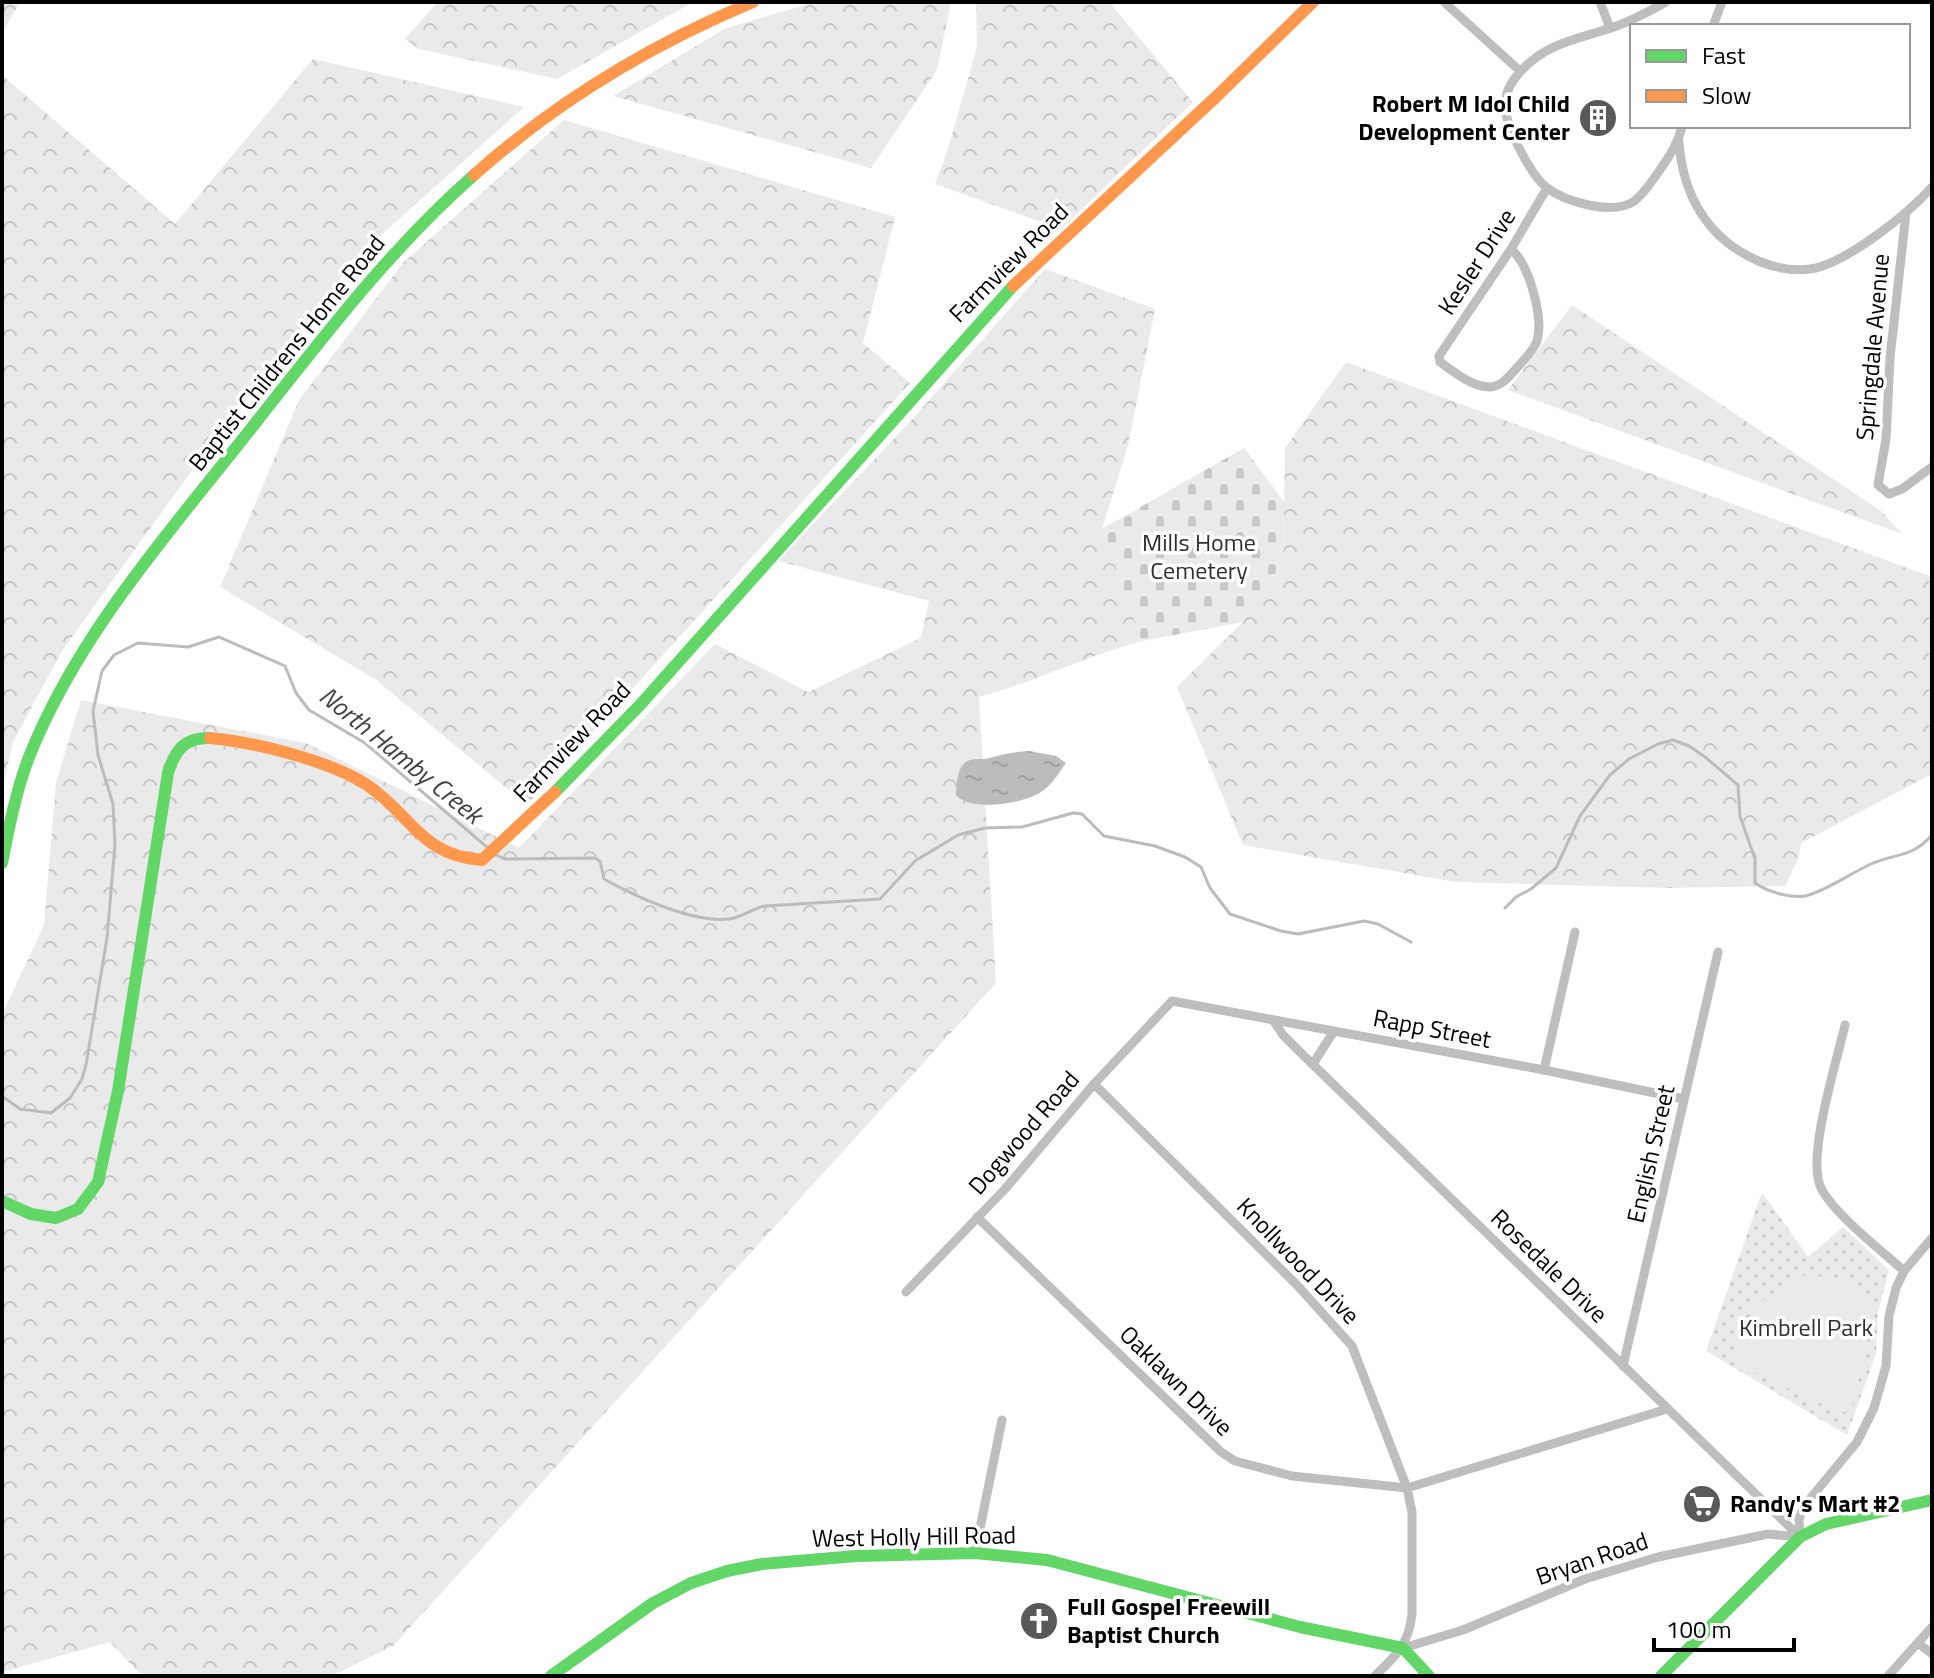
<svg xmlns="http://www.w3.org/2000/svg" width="1934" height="1678" viewBox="0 0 1934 1678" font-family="'Titillium Web',sans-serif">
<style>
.forest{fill:url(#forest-crowns)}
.cemetery{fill:url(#cemetery-stones)}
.park{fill:url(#park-dots)}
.pitch{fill:#eaeaea}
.water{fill:url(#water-ripples)}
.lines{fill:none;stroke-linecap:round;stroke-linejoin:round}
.stream{stroke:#bcbcbc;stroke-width:3}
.street{stroke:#bebebe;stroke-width:9}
.fast{stroke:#63d668;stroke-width:12}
.slow{stroke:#ff974d;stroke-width:12}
.labels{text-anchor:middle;stroke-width:7;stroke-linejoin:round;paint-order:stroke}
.poi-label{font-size:24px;font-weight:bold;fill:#000;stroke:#fff;text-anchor:start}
.street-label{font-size:24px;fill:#000;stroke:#fff}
.park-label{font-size:24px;fill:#2f2f2f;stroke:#fff}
.water-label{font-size:26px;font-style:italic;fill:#404040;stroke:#fff}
</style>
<defs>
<pattern id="forest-crowns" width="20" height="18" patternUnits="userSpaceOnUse" patternTransform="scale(2)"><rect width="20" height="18" fill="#eaeaea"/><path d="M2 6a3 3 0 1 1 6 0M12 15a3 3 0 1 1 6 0" fill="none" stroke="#c7c7c7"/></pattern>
<pattern id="cemetery-stones" width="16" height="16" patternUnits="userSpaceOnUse" patternTransform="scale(2)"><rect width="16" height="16" fill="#eaeaea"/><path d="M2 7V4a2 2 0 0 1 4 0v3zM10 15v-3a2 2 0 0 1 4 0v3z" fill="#c7c7c7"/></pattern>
<pattern id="park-dots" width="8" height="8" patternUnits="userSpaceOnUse" patternTransform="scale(2)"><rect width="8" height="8" fill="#eaeaea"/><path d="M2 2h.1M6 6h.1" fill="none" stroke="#c7c7c7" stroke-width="1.8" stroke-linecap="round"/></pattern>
<pattern id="water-ripples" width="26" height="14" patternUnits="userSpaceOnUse" patternTransform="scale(2)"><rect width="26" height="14" fill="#bcbcbc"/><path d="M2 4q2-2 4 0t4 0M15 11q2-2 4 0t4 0" fill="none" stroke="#a0a0a0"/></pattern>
</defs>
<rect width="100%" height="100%" fill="#fff"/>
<g class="forest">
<path d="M2,2H20L2,33Z"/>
<path d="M438,2H693L557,79L419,49L405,39Z"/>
<path d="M816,2H951L937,70L871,168L613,96L726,28Z"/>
<path d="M976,2H1109L1193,102L1061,229L935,184L948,149L977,47Z"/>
<path d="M313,59L524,107L359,255L215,438L62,651L13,742L2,790V75L175,224Z"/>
<path d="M564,120L895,217L863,343L910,383L527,805L375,679L220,587L299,400L403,263Z"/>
<path d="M1045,269L1155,309L1128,445L1102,529L1142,641C1086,656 1035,682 979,697L996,983L393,1646L332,1676H142L110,1642L2,1672V1015L44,925L56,783L81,700L306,743L519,848L715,644L808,692L921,638L929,601L778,561L908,424Z"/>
<path d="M1572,305L1881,511L1902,534L1508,390Z"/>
<path d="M1346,362L1932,577V774L1801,843L1799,857L1785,886L1668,888L1456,882L1243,845L1177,687L1243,622L1283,561L1285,448Z"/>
</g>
<path class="cemetery" d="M1244,448L1284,502L1283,561L1243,622L1142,641L1102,529Z"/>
<path class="park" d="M1762,1192L1808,1257L1843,1227L1889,1270L1878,1312L1876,1354L1847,1435L1706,1351Z"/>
<path class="pitch" d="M1805,1275L1840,1278L1876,1303L1852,1409L1841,1413L1728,1360L1757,1303Z"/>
<path class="water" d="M1029,751L1056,756L1066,763C1058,774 1052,785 1041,792C1024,804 970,812 956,795C957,783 956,765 970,760C976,758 984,760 990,758C1003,754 1015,752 1029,751Z"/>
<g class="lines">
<g class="stream">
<path d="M494,854L505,859L595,858L600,861L604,879C636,897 693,923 729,919C742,918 752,908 765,906L880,899L915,861L958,835L985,828L1022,827L1073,813L1082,814L1104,836L1155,846L1185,857L1201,867L1210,888L1230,914L1281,931L1298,934L1364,921L1378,924L1411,942"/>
<path d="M1505,908L1516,897L1531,889L1556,868L1580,816L1610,775L1629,759L1658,744L1673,740L1689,746L1705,757L1738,785L1740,816L1755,859V883C1768,892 1794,900 1809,895C1831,888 1851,873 1871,864C1896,853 1912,858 1932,835"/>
<path d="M2,1096L20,1109L51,1113L70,1098L82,1079L86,1065L107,938L115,845L113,804L98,755L93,711L102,671L114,655L138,643L188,647L219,637L285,666L296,693L309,710L365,743L488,848"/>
</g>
<g class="street">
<path d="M1444,2L1520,71"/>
<path d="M1600,2L1610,28"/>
<path d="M1666,2C1648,12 1630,22 1611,28C1575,40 1546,43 1519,73C1511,82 1505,94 1505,106C1506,127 1530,174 1546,187C1565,202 1611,215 1633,202C1643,195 1650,184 1657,174C1668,158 1678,145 1682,126"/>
<path d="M1713,26L1722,2"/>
<path d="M1679,142C1683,197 1709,241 1761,262C1779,269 1797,272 1816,268C1851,259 1908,214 1932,187"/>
<path d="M1906,213L1890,358L1886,439L1878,485L1889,494L1902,489L1932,467"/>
<path d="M1511,249C1529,264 1544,318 1537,341C1533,352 1522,362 1514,371C1507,379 1501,386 1490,387C1472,387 1454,372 1440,362L1439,356L1511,249L1547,188"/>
<path d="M1273,1020L1283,1035L1300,1052L1800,1537"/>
<path d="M1845,1025C1837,1061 1806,1157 1821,1188C1835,1215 1881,1250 1904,1271"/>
<path d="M1313,1064L1334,1031"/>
<path d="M1544,1070L1575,932"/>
<path d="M1094,1084L1297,1285L1352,1346L1407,1488L1412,1512V1615C1408,1646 1396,1655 1375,1676"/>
<path d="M977,1217L1221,1452L1235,1461L1292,1476L1407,1488L1667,1409"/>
<path d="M906,1292L1005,1189L1094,1084L1172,1001L1544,1070L1684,1099"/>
<path d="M1623,1366L1718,952"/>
<path d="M1800,1537L1799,1519L1804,1506L1857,1442L1874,1408L1886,1366L1889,1316L1896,1288L1904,1271L1932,1238"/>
<path d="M975,1553L1002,1420"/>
<path d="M1918,1643L1932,1654"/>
<path d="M1403,1648L1463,1630L1585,1579L1658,1557L1768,1534L1800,1537"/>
<path d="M1888,1676L1932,1627"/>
</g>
<g class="fast">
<path d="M555,792L640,705L1013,286"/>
<path d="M2,863C9,827 16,791 29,757C79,631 175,526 257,421C325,335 391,248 474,175"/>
<path d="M2,1201L31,1214L56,1218L78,1209L98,1182L118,1091L168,773C175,750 185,737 210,738"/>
<path d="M551,1676L653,1603L691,1583L727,1571L762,1564L856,1556L975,1553L1047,1560L1300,1627L1403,1648L1429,1676"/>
<path d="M1661,1676L1800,1537L1826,1524L1932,1500"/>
</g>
<g class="slow">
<path d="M474,175C557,101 650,45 753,2"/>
<path d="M1013,286L1218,95L1313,2"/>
<path d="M210,738C254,742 331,761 367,785C412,815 421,856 482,860L555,792"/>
</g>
</g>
<defs>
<g id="building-disc" transform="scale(2)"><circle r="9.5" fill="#595959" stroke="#fff"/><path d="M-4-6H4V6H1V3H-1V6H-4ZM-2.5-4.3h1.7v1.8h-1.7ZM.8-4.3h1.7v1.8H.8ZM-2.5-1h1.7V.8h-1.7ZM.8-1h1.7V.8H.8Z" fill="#fff"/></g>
<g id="supermarket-disc" transform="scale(2)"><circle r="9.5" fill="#595959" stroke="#fff"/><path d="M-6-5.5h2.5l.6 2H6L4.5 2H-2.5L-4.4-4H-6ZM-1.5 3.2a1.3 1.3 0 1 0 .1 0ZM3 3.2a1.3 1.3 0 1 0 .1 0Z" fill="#fff"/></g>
<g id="church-disc" transform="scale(2)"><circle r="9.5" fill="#595959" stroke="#fff"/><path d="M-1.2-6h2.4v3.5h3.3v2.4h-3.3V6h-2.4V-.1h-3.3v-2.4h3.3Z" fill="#fff"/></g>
</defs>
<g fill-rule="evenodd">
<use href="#building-disc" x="1598" y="118"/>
<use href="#supermarket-disc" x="1702" y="1504"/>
<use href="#church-disc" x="1039" y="1621"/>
</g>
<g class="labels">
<g class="poi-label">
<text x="1570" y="112" text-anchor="end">Robert M Idol Child<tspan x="1570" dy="28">Development Center</tspan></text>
<text x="1730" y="1512">Randy's Mart #2</text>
<text x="1067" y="1615">Full Gospel Freewill<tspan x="1067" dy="28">Baptist Church</tspan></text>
</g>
<g class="street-label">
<text transform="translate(1477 262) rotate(-57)" y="8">Kesler Drive</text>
<text transform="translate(1009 263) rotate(-45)" y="8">Farmview Road</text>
<text transform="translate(1873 347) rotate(-85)" y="8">Springdale Avenue</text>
<text transform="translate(287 353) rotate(-51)" y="8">Baptist Childrens Home Road</text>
<text transform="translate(572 742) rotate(-46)" y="8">Farmview Road</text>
<text transform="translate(1432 1029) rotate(11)" y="8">Rapp Street</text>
<text transform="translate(1024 1133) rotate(-49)" y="8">Dogwood Road</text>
<text transform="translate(1651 1154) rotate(-77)" y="8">English Street</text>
<text transform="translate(1298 1261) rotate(46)" y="8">Knollwood Drive</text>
<text transform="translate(1549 1266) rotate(44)" y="8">Rosedale Drive</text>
<text transform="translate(1176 1381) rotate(44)" y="8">Oaklawn Drive</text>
<text transform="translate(914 1537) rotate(-1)" y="8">West Holly Hill Road</text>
<text transform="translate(1592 1559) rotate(-19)" y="8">Bryan Road</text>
</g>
<g class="park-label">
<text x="1199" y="551">Mills Home<tspan x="1199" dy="28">Cemetery</tspan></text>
<text x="1806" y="1336">Kimbrell Park</text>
</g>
<g class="water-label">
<text transform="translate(401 755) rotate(39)" y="9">North Hamby Creek</text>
</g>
</g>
<rect width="1934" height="1678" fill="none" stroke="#000000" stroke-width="8"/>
<rect x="1630" y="24" width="280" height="104" fill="#ffffff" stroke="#999999" stroke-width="2"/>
<rect x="1646" y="50" width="40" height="12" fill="#63d668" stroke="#999999" stroke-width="2"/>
<text x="1702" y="64" font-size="24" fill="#000000">Fast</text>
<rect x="1646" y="90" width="40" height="12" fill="#ff974d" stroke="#999999" stroke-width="2"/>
<text x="1702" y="104" font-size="24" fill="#000000">Slow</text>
<path d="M1654 1638v12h140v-12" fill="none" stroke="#000000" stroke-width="4"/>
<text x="1666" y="1638" font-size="24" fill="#000000" stroke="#ffffff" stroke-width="6" paint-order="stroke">100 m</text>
</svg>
